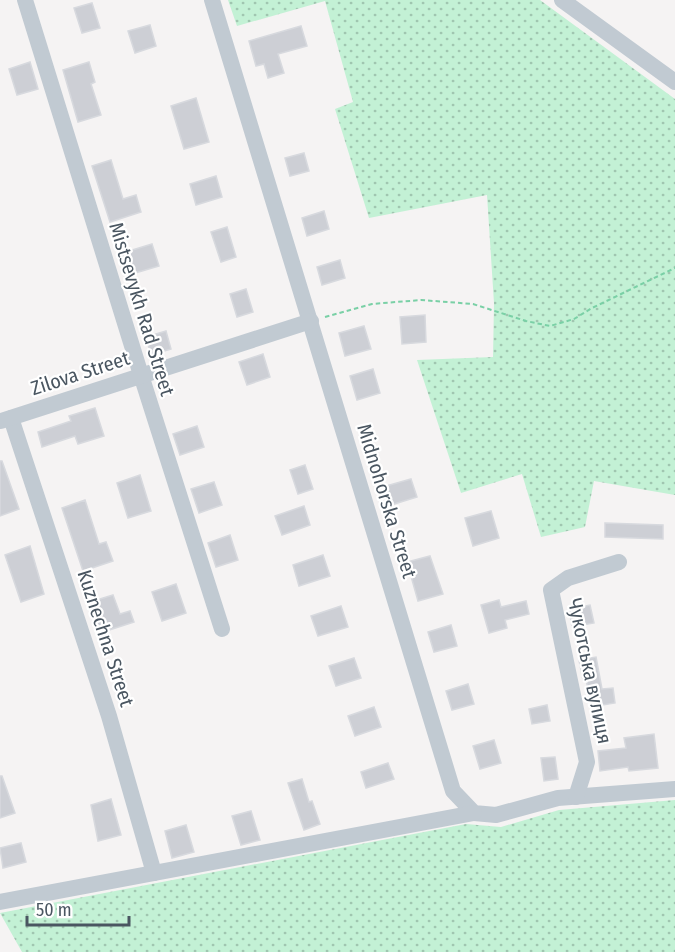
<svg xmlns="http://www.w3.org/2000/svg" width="675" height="952" viewBox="0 0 675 952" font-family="'Fira Sans Condensed',sans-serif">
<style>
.grass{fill:url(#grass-dots)}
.building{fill:#cdcfd5;stroke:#d7d9de;stroke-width:1.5}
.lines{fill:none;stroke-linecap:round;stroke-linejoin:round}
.path{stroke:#7ad0a6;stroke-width:2;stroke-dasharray:4.5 3;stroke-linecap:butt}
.minor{stroke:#c1cad2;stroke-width:16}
.labels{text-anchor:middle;stroke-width:4.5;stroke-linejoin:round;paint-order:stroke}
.street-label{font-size:20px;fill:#4a5661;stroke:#fff}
</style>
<defs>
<pattern id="grass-dots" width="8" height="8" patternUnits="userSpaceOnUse" patternTransform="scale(1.5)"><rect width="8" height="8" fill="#c3f1d5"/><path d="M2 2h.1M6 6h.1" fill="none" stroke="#a0c6b0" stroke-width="1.8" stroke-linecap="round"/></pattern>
</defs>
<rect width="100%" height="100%" fill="#f5f3f3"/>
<g class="grass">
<path d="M228,0H540L675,99V495L594,481L585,527L541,537L522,474L461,493L417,360L493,357L494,303L487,195L369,218L335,109L353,102L325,1L237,26Z"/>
<path d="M675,800V952H22L0,913L466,824L501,827L559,810Z"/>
</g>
<g class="building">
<path d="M92,3L100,28L82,33L74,8Z"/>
<path d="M150,25L156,46L135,53L128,31Z"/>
<path d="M301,26L307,46L278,54L284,73L268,78L264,64L256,66L249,41Z"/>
<path d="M30,62L38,89L17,95L9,69Z"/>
<path d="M89,62L95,82L91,84L101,115L78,122L63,70Z"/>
<path d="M196,98L209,142L184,149L171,106Z"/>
<path d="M304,153L309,171L290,176L285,158Z"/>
<path d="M111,160L123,199L136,195L141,212L110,222L92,166Z"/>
<path d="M216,176L222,197L196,205L190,184Z"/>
<path d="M324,211L329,229L307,236L302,218Z"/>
<path d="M227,227L236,257L221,262L211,232Z"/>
<path d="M152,244L159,266L125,276L119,254Z"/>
<path d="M340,260L345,278L322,285L317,267Z"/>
<path d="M246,289L253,312L237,317L230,294Z"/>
<path d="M425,315L426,342L402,344L400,317Z"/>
<path d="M364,326L371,349L345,356L339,333Z"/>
<path d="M166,331L171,349L151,355L146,337Z"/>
<path d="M263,354L270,377L247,385L239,362Z"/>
<path d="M373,369L380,393L357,400L350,376Z"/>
<path d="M95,408L104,436L78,444L75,436L42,447L38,432L71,421L69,416Z"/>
<path d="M197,426L204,447L180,455L173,434Z"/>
<path d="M0,461H2L19,509L0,516Z"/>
<path d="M305,465L313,489L298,494L290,470Z"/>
<path d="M140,475L151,511L128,518L117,483Z"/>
<path d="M411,479L417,497L391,505L386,486Z"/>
<path d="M214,482L222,505L199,513L191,489Z"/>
<path d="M85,500L99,544L106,542L113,561L83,571L62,508Z"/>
<path d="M304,506L310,525L282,535L275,516Z"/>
<path d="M491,511L499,538L473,546L465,518Z"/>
<path d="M605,523L663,525V539L605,537Z"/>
<path d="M230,535L238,560L216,567L208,543Z"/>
<path d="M30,546L44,594L21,602L5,555Z"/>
<path d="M323,555L330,576L299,586L293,565Z"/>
<path d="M430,556L443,594L418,601L407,562Z"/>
<path d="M176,584L186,613L162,621L152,592Z"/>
<path d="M113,595L120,614L130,611L134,622L100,633L90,602Z"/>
<path d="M499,600L501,607L526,601L529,614L505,620L507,628L489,633L481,605Z"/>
<path d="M590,605L594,623L572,627L569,609Z"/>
<path d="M341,606L348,627L318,636L311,616Z"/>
<path d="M451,625L457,646L434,652L428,632Z"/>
<path d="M596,657L602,689L613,688L615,703L591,707L586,679L583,680L579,660Z"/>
<path d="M354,658L361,678L336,686L329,666Z"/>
<path d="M468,684L474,704L452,710L446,691Z"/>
<path d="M547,705L550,721L532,724L529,709Z"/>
<path d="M374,707L381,727L355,736L348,716Z"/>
<path d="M654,734L658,768L629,771L628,767L600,771L598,751L626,748L624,738Z"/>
<path d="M494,740L501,763L480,769L473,746Z"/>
<path d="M555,757L558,779L544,781L541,758Z"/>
<path d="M388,763L394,779L366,788L361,772Z"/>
<path d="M0,776H2L15,813L0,818Z"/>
<path d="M302,779L309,802L312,801L320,824L304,830L288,783Z"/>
<path d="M111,799L121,835L98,841L91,805Z"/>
<path d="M251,811L260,840L241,845L232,816Z"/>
<path d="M186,825L194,852L172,858L165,831Z"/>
<path d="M21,843L26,862L3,868L0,848Z"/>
</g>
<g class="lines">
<path class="path" d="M325,317L372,304L421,300L473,304L526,321L550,326L574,319L592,308L675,268"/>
<g class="minor">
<path d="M25,0L141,375L222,629"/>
<path d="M212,0L453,791L474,813L496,815L558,798L675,789"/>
<path d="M562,0L675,82"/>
<path d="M11,418L109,716L154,873"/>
<path d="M1,421L311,321"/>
<path d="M576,797L587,762L551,590L568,578L619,562"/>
<path d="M0,902L474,813"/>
</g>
</g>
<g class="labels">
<g class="street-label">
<text transform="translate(142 309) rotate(73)" y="7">Mistsevykh Rad Street</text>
<text transform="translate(80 373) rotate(-18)" y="7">Zilova Street</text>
<text transform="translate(387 501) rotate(73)" y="7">Midnohorska Street</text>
<text transform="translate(106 638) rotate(72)" y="7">Kuznechna Street</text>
<text transform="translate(590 671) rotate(78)" y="7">Чукотська вулиця</text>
</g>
</g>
<path d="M27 916v9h102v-9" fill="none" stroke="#4a5661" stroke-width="3"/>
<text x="36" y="916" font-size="18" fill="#4a5661" stroke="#ffffff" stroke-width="4.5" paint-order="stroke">50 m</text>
</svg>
